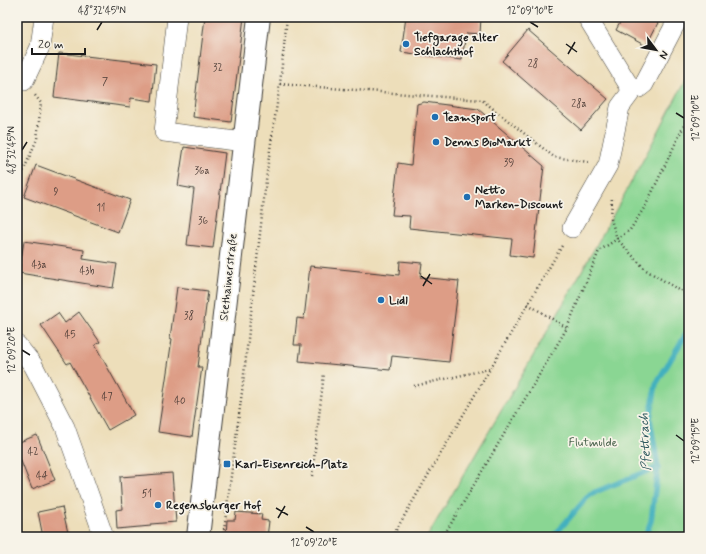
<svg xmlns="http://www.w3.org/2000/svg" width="706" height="554" viewBox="0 0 706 554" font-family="Mynerve,sans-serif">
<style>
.green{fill:#8ad693;stroke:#537958}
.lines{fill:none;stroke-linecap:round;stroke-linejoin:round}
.stream{stroke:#42b0be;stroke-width:5.5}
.building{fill:#dd9d86}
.minor-casing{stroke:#3b3934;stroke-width:20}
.major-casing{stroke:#3b3934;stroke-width:24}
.path{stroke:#3b3934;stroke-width:2.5;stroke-dasharray:1 3;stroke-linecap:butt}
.minor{stroke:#fff;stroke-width:19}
.major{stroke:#fff;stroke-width:22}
.ticks{fill:none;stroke:#1c1c1c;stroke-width:1.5}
.poi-dot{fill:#1f6fb2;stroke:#f7f3e8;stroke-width:1.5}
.labels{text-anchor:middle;stroke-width:3.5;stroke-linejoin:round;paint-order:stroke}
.number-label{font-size:10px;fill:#4c3c36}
.poi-label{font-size:12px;font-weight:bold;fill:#1c1c1c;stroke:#f7f3e8;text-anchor:start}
.street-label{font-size:12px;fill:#1c1c1c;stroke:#f7f3e8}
.park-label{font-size:12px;fill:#425d46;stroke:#f7f3e8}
.water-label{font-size:13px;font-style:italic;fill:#2b575d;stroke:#f7f3e8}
.neatline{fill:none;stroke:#1c1c1c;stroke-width:1.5}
.ticks-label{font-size:10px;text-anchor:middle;fill:#1c1c1c}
</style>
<rect width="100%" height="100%" fill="#f7f3e8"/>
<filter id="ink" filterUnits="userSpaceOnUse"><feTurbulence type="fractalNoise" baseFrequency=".025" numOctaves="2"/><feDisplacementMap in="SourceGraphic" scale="8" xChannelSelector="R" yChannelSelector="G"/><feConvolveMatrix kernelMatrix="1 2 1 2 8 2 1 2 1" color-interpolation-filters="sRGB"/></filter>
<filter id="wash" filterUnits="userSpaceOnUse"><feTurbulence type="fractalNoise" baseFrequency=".012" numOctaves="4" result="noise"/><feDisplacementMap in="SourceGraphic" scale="16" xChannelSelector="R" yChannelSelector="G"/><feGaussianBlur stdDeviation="0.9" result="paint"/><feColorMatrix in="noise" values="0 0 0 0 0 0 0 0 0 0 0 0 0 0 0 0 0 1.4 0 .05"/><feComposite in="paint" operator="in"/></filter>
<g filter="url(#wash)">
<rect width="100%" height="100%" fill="#eddeba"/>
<path class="green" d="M689,73V537H427C517,384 608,231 689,73Z"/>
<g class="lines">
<g class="stream">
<path d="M553,537L590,494L658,467"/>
<path d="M645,537L651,521L658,467L650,419L656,384L689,329"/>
</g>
</g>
<g id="blocks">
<g class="building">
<path d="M205,17H244L231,122L193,117Z"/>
<path d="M406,17H481L480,34L466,33L462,60L401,52Z"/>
<path d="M623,17H661L646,46L616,30Z"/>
<path d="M528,30L608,99L581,130L502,61Z"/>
<path d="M59,53L156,64L152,101L131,98L130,107L54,97Z"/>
<path d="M424,102L478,109L544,166L533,258L510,255L512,239L409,228L410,216L392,215L398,163L411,165L417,104Z"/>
<path d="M184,147L225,153L213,248L187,245L194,189L178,186Z"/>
<path d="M36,165L130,200L118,232L24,197Z"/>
<path d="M24,241L84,250L83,259L117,264L113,288L19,273Z"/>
<path d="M400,261L422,263L420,277L459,281L449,362L392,356L390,370L299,361L301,345H294L297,318L304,319L310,266L399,275Z"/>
<path d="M177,287L208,291L198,367H202L192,437L158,432L172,339L170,338Z"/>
<path d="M79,312L100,342L95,345L134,415L108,430L70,362L67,364L41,325L58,313L65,323Z"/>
<path d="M37,435L55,480L32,489L17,451V443Z"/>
<path d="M172,473L176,522L151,524V526L117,529L116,510L122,509L120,477Z"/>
<path d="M62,507L69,537H43L38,512Z"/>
<path d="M236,512L262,514L261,520L269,521L267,537H226L227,520H235Z"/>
</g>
</g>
</g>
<g filter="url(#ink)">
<use href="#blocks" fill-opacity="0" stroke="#3b3934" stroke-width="1"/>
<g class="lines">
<g class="minor-casing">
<g id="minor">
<path d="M177,17L164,132L244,142"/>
<path d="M587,17L628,84L634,88"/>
<path d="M24,81L40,47L44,17"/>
<path d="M634,88H639L644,84L679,17"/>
<path d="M572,228L608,165L620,107L634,88"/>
<path d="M17,345L33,365L65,427L104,537"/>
</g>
</g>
<g class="major-casing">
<path id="major" d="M198,537L259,17"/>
</g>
<g class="path">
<path d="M280,84L482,100L554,157L588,162"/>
<path d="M689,115L646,205L630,230L617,239L646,270L689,296"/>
<path d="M17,186L37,139L41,103L34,94"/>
<path d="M528,304L567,328"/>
<path d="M414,386L489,369"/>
<path d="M312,476L324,373"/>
<path d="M223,537L242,392L268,163L280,84L287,17"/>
<path d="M392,537L563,244"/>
<path d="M443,537L567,328L599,251L617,239L611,219L612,196"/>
</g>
<use href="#minor" class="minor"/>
<use href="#major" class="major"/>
</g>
</g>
<path class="ticks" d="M530,22L538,27M97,30L102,22M566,44L577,52M568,54L575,42M676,113L684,118M22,150L27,142M421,276L432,284M423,286L430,274M22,350L30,355M676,435L684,441M276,508L288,515M278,518L285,506M306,527L314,532"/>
<g class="poi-dot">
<circle cx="406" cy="44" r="4"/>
<circle cx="435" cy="117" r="4"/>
<circle cx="436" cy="142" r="4"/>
<circle cx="467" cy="197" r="4"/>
<circle cx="381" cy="300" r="4"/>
<rect x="223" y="460" width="8" height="8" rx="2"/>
<circle cx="158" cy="505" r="4"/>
</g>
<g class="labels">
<g class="number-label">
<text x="533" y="67">28</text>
<text x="218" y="71">32</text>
<text x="105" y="85">7</text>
<text x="579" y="107">28a</text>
<text x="509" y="166">39</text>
<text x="202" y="174">36a</text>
<text x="56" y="195">9</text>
<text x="101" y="211">11</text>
<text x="203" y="224">36</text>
<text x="39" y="268">43a</text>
<text x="87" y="274">43b</text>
<text x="189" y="319">38</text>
<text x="70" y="338">45</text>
<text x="107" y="400">47</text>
<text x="180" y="404">40</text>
<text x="33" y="455">42</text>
<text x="42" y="479">44</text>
<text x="147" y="497">51</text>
</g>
<g class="poi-label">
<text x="414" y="41">Tiefgarage alter<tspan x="414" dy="14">Schlachthof</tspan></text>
<text x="443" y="121">Teamsport</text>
<text x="444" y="146">Denns BioMarkt</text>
<text x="475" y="194">Netto<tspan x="475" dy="14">Marken-Discount</tspan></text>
<text x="389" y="304">Lidl</text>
<text x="235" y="468">Karl-Eisenreich-Platz</text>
<text x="166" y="509">Regensburger Hof</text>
</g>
<g class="street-label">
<text transform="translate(228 277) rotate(-84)" y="4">Stethaimerstraße</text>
</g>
<g class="park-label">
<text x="593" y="446">Flutmulde</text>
</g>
<g class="water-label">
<text transform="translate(644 442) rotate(-93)" y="5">Pfettrach</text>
</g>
</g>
<rect width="706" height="554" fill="none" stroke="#f7f3e8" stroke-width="44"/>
<g transform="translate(656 50) rotate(122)" stroke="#f7f3e8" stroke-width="3" paint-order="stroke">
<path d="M0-3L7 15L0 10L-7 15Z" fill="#1c1c1c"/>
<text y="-6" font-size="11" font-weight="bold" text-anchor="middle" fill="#1c1c1c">N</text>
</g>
<path d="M32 48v6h53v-6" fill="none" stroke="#1c1c1c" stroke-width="2"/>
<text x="38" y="48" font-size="12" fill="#1c1c1c" stroke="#f7f3e8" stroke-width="3" paint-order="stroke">20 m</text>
<rect x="22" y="22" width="662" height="510" class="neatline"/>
<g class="ticks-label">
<text x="102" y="14">48°32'45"N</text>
<text x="530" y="14">12°09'10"E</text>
<text transform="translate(695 118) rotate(-90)" y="4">12°09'10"E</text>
<text transform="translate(11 150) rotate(-90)" y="4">48°32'45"N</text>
<text transform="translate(11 350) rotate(-90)" y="4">12°09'20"E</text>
<text transform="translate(695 441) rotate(-90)" y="4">12°09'15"E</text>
<text x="314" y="546">12°09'20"E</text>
</g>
</svg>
